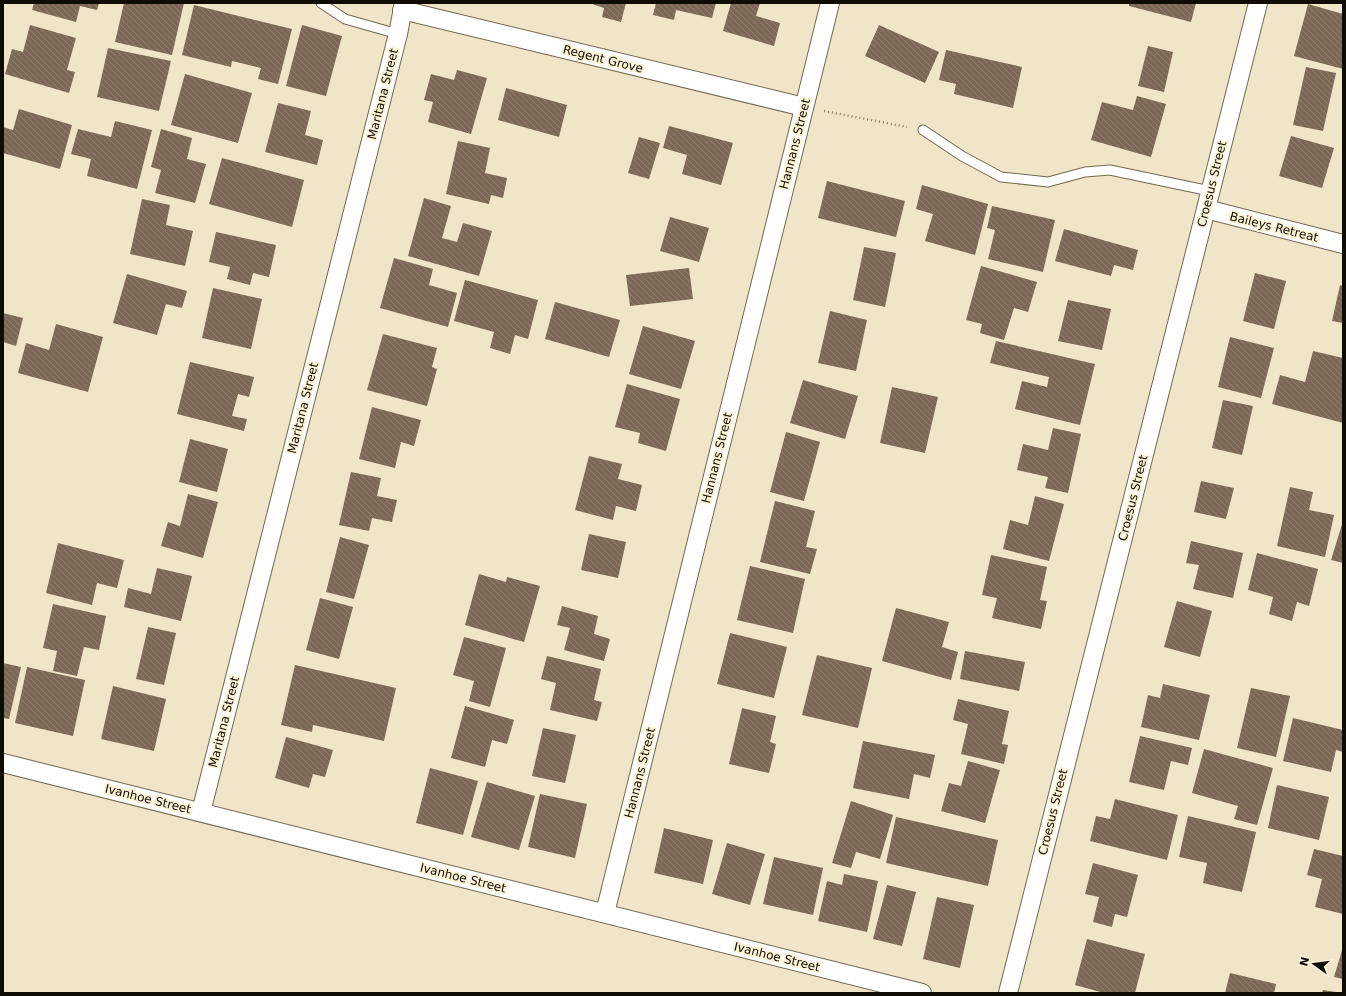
<svg xmlns="http://www.w3.org/2000/svg" width="1346" height="996" viewBox="0 0 1346 996" font-family="'DejaVu Sans',sans-serif">
<style>
.building{fill:url(#building-back-hatch)}
.lines{fill:none;stroke-linecap:round;stroke-linejoin:round}
.service-casing{stroke:#736950;stroke-width:11}
.minor-casing{stroke:#736950;stroke-width:20}
.path{stroke:#807967;stroke-width:2.5;stroke-dasharray:1 3;stroke-linecap:butt}
.service{stroke:#fff;stroke-width:9}
.minor{stroke:#fff;stroke-width:18}
.labels{text-anchor:middle;stroke-width:4;stroke-linejoin:round;paint-order:stroke}
.street-label{font-size:12px;fill:#0f0c04;stroke:#fef3d6}
</style>
<defs>
<pattern id="building-back-hatch" width="6" height="6" patternUnits="userSpaceOnUse"><rect width="6" height="6" fill="#7d6755"/><path d="M-1 5l2 2M0 0l6 6M5-1l2 2" fill="none" stroke="#8e7f72"/></pattern>
</defs>
<rect width="100%" height="100%" fill="#f0e5c9"/>
<g class="building">
<path d="M34,3H99L97,10L80,6L76,22L32,10Z"/>
<path d="M124,3H184L172,55L115,42Z"/>
<path d="M589,3H626L621,22L602,17L604,8Z"/>
<path d="M656,3H716L712,18L676,10L674,20L653,15Z"/>
<path d="M731,3H760L756,16L780,23L774,46L723,31Z"/>
<path d="M1129,3H1196L1191,22L1129,6Z"/>
<path d="M1308,4L1343,14V69L1294,56Z"/>
<path d="M194,5L292,29L278,84L258,79L261,68L232,61L231,67L182,55Z"/>
<path d="M30,25L76,38L67,70L75,72L69,93L5,74L12,49L23,52Z"/>
<path d="M302,25L342,36L326,96L286,86Z"/>
<path d="M879,25L939,52L925,83L865,56Z"/>
<path d="M1148,46L1173,52L1164,92L1138,86Z"/>
<path d="M108,48L171,61L159,111L97,97Z"/>
<path d="M946,50L1022,67L1013,108L954,94L956,84L939,80Z"/>
<path d="M1306,67L1336,73L1323,131L1293,125Z"/>
<path d="M457,70L487,78L471,134L428,122L433,102L424,100L431,74L454,80Z"/>
<path d="M185,74L252,93L238,143L171,125Z"/>
<path d="M506,88L567,105L559,137L498,120Z"/>
<path d="M1137,96L1166,104L1151,157L1091,140L1102,102L1133,110Z"/>
<path d="M278,103L311,111L305,135L323,140L317,165L265,152Z"/>
<path d="M19,109L72,125L60,169L3,153V127L13,130Z"/>
<path d="M115,121L152,130L137,189L87,176L91,159L71,154L78,129L111,137Z"/>
<path d="M669,126L733,143L721,185L682,174L687,155L663,148Z"/>
<path d="M161,129L192,138L187,159L206,164L195,203L155,193L161,170L151,167Z"/>
<path d="M1291,136L1334,148L1322,188L1279,176Z"/>
<path d="M639,137L660,143L649,179L628,173Z"/>
<path d="M458,141L490,148L485,173L507,178L503,198L491,195L489,204L446,194Z"/>
<path d="M222,158L304,180L292,227L209,204Z"/>
<path d="M827,181L905,201L896,237L818,218Z"/>
<path d="M922,185L988,204L975,255L925,241L933,214L916,209Z"/>
<path d="M424,198L451,206L442,238L457,242L463,223L492,231L479,276L408,256Z"/>
<path d="M142,199L170,205L166,225L193,231L185,266L130,254Z"/>
<path d="M992,206L1055,220L1043,272L988,259L995,230L987,228Z"/>
<path d="M670,217L709,228L699,262L660,251Z"/>
<path d="M1064,229L1138,250L1133,270L1114,265L1111,276L1055,261Z"/>
<path d="M216,232L276,245L269,277L253,273L250,285L227,279L230,267L209,262Z"/>
<path d="M864,247L896,253L885,307L853,300Z"/>
<path d="M394,258L433,269L429,285L457,293L448,327L380,308Z"/>
<path d="M981,266L1037,282L1028,312L1014,308L1004,340L980,333L982,324L966,320Z"/>
<path d="M689,268L693,299L630,306L626,275Z"/>
<path d="M1255,273L1286,281L1274,329L1243,321Z"/>
<path d="M127,274L187,291L182,308L166,304L157,335L113,323Z"/>
<path d="M465,280L538,300L528,339L515,335L510,354L490,348L494,332L454,321Z"/>
<path d="M1340,285L1343,286V323L1332,321Z"/>
<path d="M213,288L262,299L251,349L202,338Z"/>
<path d="M1068,300L1111,309L1102,350L1058,341Z"/>
<path d="M555,302L620,320L609,357L545,339Z"/>
<path d="M830,311L867,320L856,371L818,363Z"/>
<path d="M3,313L23,318L16,346L3,342Z"/>
<path d="M56,324L103,337L88,392L18,373L26,343L49,350Z"/>
<path d="M643,326L695,341L681,389L629,374Z"/>
<path d="M383,334L437,348L432,367L437,369L427,406L367,390Z"/>
<path d="M1230,337L1274,348L1261,398L1218,387Z"/>
<path d="M996,341L1095,364L1080,425L1015,409L1022,381L1047,387L1049,377L990,363Z"/>
<path d="M1313,351L1343,358V423L1272,404L1280,375L1305,382Z"/>
<path d="M190,362L254,377L249,397L238,394L232,416L247,419L244,431L177,414Z"/>
<path d="M803,380L858,396L845,439L790,423Z"/>
<path d="M627,384L680,399L666,451L638,443L640,433L615,427Z"/>
<path d="M892,387L938,397L925,453L880,443Z"/>
<path d="M1223,400L1253,406L1242,455L1212,448Z"/>
<path d="M372,407L421,420L414,446L401,442L395,468L359,459Z"/>
<path d="M1053,428L1081,434L1068,493L1045,488L1048,477L1017,470L1023,444L1048,450Z"/>
<path d="M786,432L820,442L804,501L770,492Z"/>
<path d="M190,439L228,449L217,492L179,482Z"/>
<path d="M589,456L622,464L618,479L642,485L636,511L616,506L613,520L575,510Z"/>
<path d="M351,472L381,478L377,496L397,500L392,522L372,518L369,531L339,525Z"/>
<path d="M1201,481L1234,488L1226,519L1194,512Z"/>
<path d="M1290,487L1313,492L1309,510L1334,515L1325,557L1277,546Z"/>
<path d="M188,494L218,502L203,558L161,546L168,522L180,526Z"/>
<path d="M1035,496L1064,504L1049,561L1003,549L1010,520L1028,525Z"/>
<path d="M775,501L815,511L806,547L817,549L810,574L760,562Z"/>
<path d="M1343,521V563L1331,560Z"/>
<path d="M589,534L626,542L618,578L581,570Z"/>
<path d="M340,537L369,545L354,599L326,592Z"/>
<path d="M1191,541L1243,553L1233,598L1193,589L1199,565L1186,563Z"/>
<path d="M58,543L124,560L117,588L97,583L92,605L46,593Z"/>
<path d="M1257,553L1318,569L1309,606L1297,602L1292,621L1269,614L1273,597L1248,590Z"/>
<path d="M991,555L1047,567L1040,600L1047,601L1041,629L992,618L997,598L982,595Z"/>
<path d="M750,566L805,579L793,633L737,620Z"/>
<path d="M157,568L192,576L181,621L124,607L128,588L151,594Z"/>
<path d="M479,574L506,582L507,577L540,586L524,642L465,625Z"/>
<path d="M320,598L353,607L339,659L306,650Z"/>
<path d="M1177,601L1212,611L1200,657L1164,647Z"/>
<path d="M53,604L106,616L99,650L84,647L77,676L53,671L57,651L43,648Z"/>
<path d="M562,606L598,616L594,634L610,639L604,661L564,650L570,628L557,625Z"/>
<path d="M896,608L949,622L942,647L958,652L951,680L882,661Z"/>
<path d="M148,627L176,633L164,685L136,679Z"/>
<path d="M730,633L787,647L774,698L717,684Z"/>
<path d="M464,637L506,648L490,707L469,701L474,681L453,675Z"/>
<path d="M965,651L1025,662L1019,691L960,679Z"/>
<path d="M817,655L872,668L858,728L802,715Z"/>
<path d="M547,656L601,669L594,700L602,702L597,721L550,710L556,683L541,679Z"/>
<path d="M3,663L21,667L9,719L3,718Z"/>
<path d="M295,665L396,688L384,741L313,725L312,732L281,725Z"/>
<path d="M27,667L85,680L73,736L15,723Z"/>
<path d="M1163,684L1210,695L1199,740L1141,727L1148,695L1160,698Z"/>
<path d="M113,686L166,699L154,751L101,739Z"/>
<path d="M1251,688L1290,696L1276,757L1237,748Z"/>
<path d="M958,699L1009,711L1002,744L1008,745L1004,764L961,754L968,724L953,720Z"/>
<path d="M465,706L514,720L507,744L492,740L485,767L451,758Z"/>
<path d="M742,708L776,716L770,742L776,744L769,773L729,764Z"/>
<path d="M1293,718L1343,730V752L1336,750L1331,772L1283,761Z"/>
<path d="M543,728L576,735L565,783L532,776Z"/>
<path d="M1140,736L1192,748L1188,765L1171,761L1164,790L1129,782Z"/>
<path d="M286,737L333,750L325,777L313,774L309,788L275,778Z"/>
<path d="M863,741L935,755L930,778L914,774L909,799L853,788Z"/>
<path d="M1204,749L1273,768L1257,825L1234,819L1238,806L1192,793Z"/>
<path d="M968,761L1000,770L985,823L941,811L949,783L961,786Z"/>
<path d="M430,768L478,781L463,835L416,823Z"/>
<path d="M487,782L535,796L519,850L471,837Z"/>
<path d="M1277,785L1329,797L1319,840L1268,828Z"/>
<path d="M540,794L587,804L575,858L528,847Z"/>
<path d="M1115,799L1178,815L1167,860L1090,841L1096,816L1110,819Z"/>
<path d="M851,801L893,815L880,859L856,852L851,868L832,863Z"/>
<path d="M1188,816L1256,832L1242,892L1203,883L1207,863L1179,857Z"/>
<path d="M896,817L998,840L988,886L886,863Z"/>
<path d="M664,828L713,840L703,884L654,873Z"/>
<path d="M727,843L765,854L750,905L712,894Z"/>
<path d="M1314,849L1343,856V914L1315,907L1322,879L1307,875Z"/>
<path d="M774,857L823,868L813,915L763,904Z"/>
<path d="M1093,863L1138,875L1127,917L1115,914L1112,927L1093,922L1099,897L1085,894Z"/>
<path d="M844,874L878,881L867,932L818,921L827,881L842,885Z"/>
<path d="M887,885L916,892L902,946L873,939Z"/>
<path d="M937,897L974,905L960,968L923,959Z"/>
<path d="M1087,939L1145,954L1135,993H1104L1075,985Z"/>
<path d="M1343,947V979L1334,977Z"/>
<path d="M1230,973L1276,984L1274,993H1225Z"/>
<path d="M1323,990L1336,992V993H1322Z"/>
</g>
<g class="lines">
<g class="service-casing">
<g id="service">
<path d="M321,3L345,19L398,34"/>
<path d="M923,130L962,156L1001,177L1048,182L1085,172L1110,170L1210,191"/>
</g>
</g>
<g class="minor-casing">
<g id="minor">
<path d="M402,10L804,107"/>
<path d="M1206,209L1343,244"/>
<path d="M3,763L922,993"/>
<path d="M201,812L398,34L404,3"/>
<path d="M605,913L830,3"/>
<path d="M1008,993L1258,3"/>
</g>
</g>
<path class="path" d="M824,111L907,127"/>
<use href="#service" class="service"/>
<use href="#minor" class="minor"/>
</g>
<g class="labels">
<g class="street-label">
<text transform="translate(603 59) rotate(14)" y="4">Regent Grove</text>
<text transform="translate(383 94) rotate(-76)" y="4">Maritana Street</text>
<text transform="translate(795 144) rotate(-76)" y="4">Hannans Street</text>
<text transform="translate(1212 184) rotate(-76)" y="4">Croesus Street</text>
<text transform="translate(1274 227) rotate(14)" y="4">Baileys Retreat</text>
<text transform="translate(303 408) rotate(-76)" y="4">Maritana Street</text>
<text transform="translate(717 458) rotate(-76)" y="4">Hannans Street</text>
<text transform="translate(1133 498) rotate(-76)" y="4">Croesus Street</text>
<text transform="translate(224 722) rotate(-76)" y="4">Maritana Street</text>
<text transform="translate(640 773) rotate(-76)" y="4">Hannans Street</text>
<text transform="translate(148 799) rotate(14)" y="4">Ivanhoe Street</text>
<text transform="translate(1053 812) rotate(-76)" y="4">Croesus Street</text>
<text transform="translate(463 878) rotate(14)" y="4">Ivanhoe Street</text>
<text transform="translate(777 957) rotate(14)" y="4">Ivanhoe Street</text>
</g>
</g>
<rect width="1346" height="996" fill="none" stroke="#0f0c04" stroke-width="8"/>
<g transform="translate(1314 964) rotate(284)" stroke="#fef3d6" stroke-width="3" paint-order="stroke">
<path d="M0-3L7 15L0 10L-7 15Z" fill="#0f0c04"/>
<text y="-6" font-size="11" font-weight="bold" text-anchor="middle" fill="#0f0c04">N</text>
</g>
</svg>
